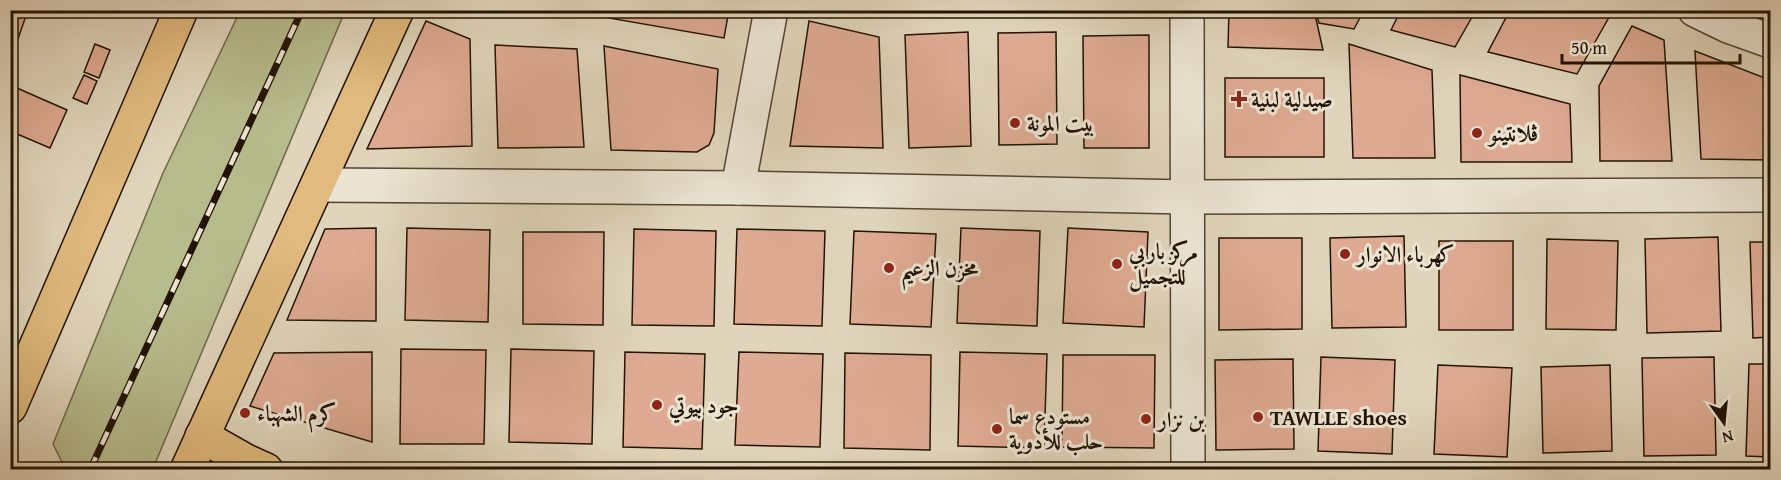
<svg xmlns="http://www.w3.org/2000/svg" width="1781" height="480" viewBox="0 0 1781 480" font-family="'Gentium Book Plus',Amiri,serif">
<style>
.green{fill:#b7bc8d;stroke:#6c6847;stroke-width:1.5}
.building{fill:#deaa92;stroke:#221301;stroke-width:1.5}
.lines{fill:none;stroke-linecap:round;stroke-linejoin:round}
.minor-casing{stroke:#524430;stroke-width:36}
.major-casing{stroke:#221301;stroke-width:36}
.minor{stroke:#ebe4d3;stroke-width:33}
.major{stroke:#e0ba7e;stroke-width:33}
.rail-casing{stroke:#221301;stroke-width:7}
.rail{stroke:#ebe4d3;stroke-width:4.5;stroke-dasharray:14;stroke-linecap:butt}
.poi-dot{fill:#8f2418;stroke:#ebe4d3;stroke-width:2}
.labels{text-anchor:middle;stroke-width:6;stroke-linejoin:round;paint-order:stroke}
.poi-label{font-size:22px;font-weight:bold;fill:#221301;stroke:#ebe4d3;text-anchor:start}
</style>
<rect width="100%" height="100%" fill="#e0d5bb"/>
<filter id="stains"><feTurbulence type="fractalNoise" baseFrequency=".00333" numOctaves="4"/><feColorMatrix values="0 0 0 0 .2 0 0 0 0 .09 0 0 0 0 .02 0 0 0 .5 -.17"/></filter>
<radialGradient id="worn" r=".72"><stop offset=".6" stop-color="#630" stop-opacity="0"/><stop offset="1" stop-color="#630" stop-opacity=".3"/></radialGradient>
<path class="green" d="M240,11H345L154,466L147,470H81L64,466L53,444L163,173Z"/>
<g class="building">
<path d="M10,10H28L11,59H10Z"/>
<path d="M480,10H547L544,17Z"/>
<path d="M581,10H729L724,38L580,13Z"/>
<path d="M1229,10H1314L1323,50L1228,47Z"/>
<path d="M1315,10H1364L1354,29L1319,23Z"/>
<path d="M1401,10H1476L1455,47L1391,30Z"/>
<path d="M1510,10H1610L1612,12L1577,74L1488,52Z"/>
<path d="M426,21L470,39L472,146L367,149Z"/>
<path d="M809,21L879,37L883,148L790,146Z"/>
<path d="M1632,26L1664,40L1672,161H1600L1599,86Z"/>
<path d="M968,32L971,146L909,148L905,35Z"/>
<path d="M1056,32L1057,144L999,145L998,33Z"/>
<path d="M1149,35V148H1084L1083,36Z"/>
<path d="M95,44L110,50L99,78L84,72Z"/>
<path d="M1349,44L1432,70L1435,158H1353Z"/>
<path d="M495,45L577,49L584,147L498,148Z"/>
<path d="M604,46L718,69L714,133L709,145L697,152L611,150Z"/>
<path d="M1695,51L1770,80V160L1701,159Z"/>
<path d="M84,75L97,81L87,104L73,98Z"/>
<path d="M1460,75L1570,104L1572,162H1461Z"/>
<rect x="1225" y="78" width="99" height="79"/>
<path d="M10,85L67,110L50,148L10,131Z"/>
<path d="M376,228V321L287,320L325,229Z"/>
<path d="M407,228L490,230L488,322L405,320Z"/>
<path d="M961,228L1040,231L1037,326L957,323Z"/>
<path d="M1068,228L1148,232L1144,327L1063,323Z"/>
<path d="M634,229L716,231L714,326L632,325Z"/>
<path d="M737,229L825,231L822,326L734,324Z"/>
<path d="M854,231L936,234L931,327L850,324Z"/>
<path d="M523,232H604L603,325L523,324Z"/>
<path d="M1404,236L1406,327L1332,328L1330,238Z"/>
<path d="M1718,237L1721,331L1647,333L1645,239Z"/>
<path d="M1219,238H1302V329L1219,330Z"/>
<path d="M1547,239L1618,241L1616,330L1546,329Z"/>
<rect x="1439" y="241" width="74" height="89"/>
<path d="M1750,242H1770V337L1753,338Z"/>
<path d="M401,349L486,350L484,444H400Z"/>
<path d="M511,349L594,351L592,444L509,442Z"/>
<path d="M372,352V442L250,406L274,353Z"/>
<path d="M625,352L705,354L702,449L623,447Z"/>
<path d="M739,352L823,354L820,447L735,445Z"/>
<path d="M960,352L1047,354L1044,448L958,446Z"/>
<path d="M845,353L931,355L930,450L844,448Z"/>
<path d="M1063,355H1155L1154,448L1062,447Z"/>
<path d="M1321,357L1395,360L1392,454L1318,451Z"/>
<path d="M1714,357L1716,455L1644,456L1642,358Z"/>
<path d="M1293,359L1294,449L1216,450L1215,360Z"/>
<path d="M1749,364H1770V457L1746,456Z"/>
<path d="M1438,365L1512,368L1507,457L1434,454Z"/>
<path d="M1610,365L1612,451L1543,453L1541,367Z"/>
</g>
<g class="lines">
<g class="minor-casing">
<g id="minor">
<path d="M1187,10L1188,470"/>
<path d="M1695,10L1728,26L1770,41"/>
<path d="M318,185L738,188L1187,197L1770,195"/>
<path d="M738,188L771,10"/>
</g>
</g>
<g class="major-casing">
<g id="major">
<path d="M10,407L181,10"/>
<path d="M202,436L246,461L266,470"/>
<path d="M187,470L397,10"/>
</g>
</g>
<use href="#minor" class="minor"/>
<use href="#major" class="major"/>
<g class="rail-casing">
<path id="rail" d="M90,470L302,10"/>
</g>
<use href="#rail" class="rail"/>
</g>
<g class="poi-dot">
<path d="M1236 90h6v6h6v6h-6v6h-6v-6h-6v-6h6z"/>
<circle cx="1015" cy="123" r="6"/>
<circle cx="1477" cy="133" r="6"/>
<circle cx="1345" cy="254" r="6"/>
<circle cx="1117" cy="264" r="6"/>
<circle cx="889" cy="268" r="6"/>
<circle cx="657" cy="405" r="6"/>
<circle cx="245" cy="413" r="6"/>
<circle cx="1258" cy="417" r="6"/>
<circle cx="1146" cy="419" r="6"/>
<circle cx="997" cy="429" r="6"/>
</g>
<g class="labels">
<g class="poi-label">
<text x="1251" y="107">صيدلية لبنية</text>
<text x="1027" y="131">بيت المونة</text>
<text x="1489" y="141">ڤلانتينو</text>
<text x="1129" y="259">مركز باربي<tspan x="1129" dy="25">للتجميل</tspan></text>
<text x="1357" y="262">كهرباء الانوار</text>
<text x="901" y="276">مخزن الزعيم</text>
<text x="669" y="413">جود بيوتي</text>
<text x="257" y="421">كرم الشهباء</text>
<text x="1009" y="424">مستودع سما<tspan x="1009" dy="25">حلب للأدوية</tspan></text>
<text x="1270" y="425">TAWLLE shoes</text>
<text x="1158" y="427">بن نزار</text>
</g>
</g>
<rect width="1781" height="480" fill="none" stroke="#e0d5bb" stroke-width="36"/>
<rect x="12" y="12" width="1757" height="456" fill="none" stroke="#221301" stroke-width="3"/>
<rect x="18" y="18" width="1745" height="444" fill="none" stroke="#221301" stroke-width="1.5"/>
<g transform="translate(1724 423) rotate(165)" stroke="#ebe4d3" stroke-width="4.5" paint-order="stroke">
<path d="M0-4.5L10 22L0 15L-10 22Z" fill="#221301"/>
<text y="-9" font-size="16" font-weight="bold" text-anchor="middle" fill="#221301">N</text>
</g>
<path d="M1562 54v9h178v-9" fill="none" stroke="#221301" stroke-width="3"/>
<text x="1571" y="54" font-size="18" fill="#221301" stroke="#ebe4d3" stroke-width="4.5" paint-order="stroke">50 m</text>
<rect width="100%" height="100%" filter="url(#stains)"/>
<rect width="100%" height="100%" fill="url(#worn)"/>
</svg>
